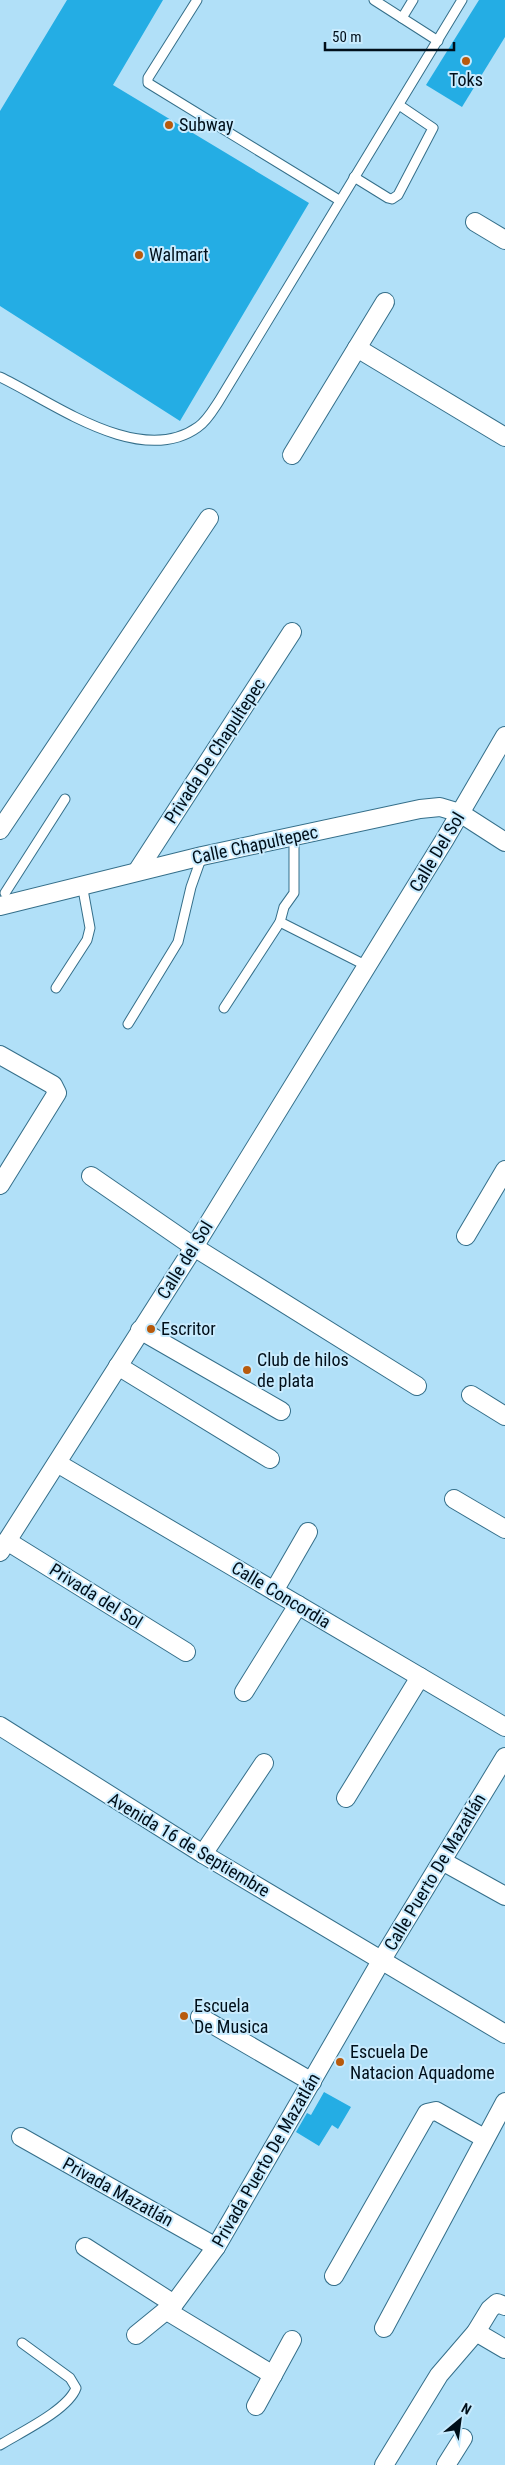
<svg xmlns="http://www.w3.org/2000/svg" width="505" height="2465" viewBox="0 0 505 2465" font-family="'Roboto Condensed',sans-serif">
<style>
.building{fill:#24ade4}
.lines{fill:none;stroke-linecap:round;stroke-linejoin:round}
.service-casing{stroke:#356f8a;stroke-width:11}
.minor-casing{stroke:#356f8a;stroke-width:20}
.service{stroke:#fff;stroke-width:9}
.minor{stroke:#fff;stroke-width:18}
.poi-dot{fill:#b85a0c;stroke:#c8ebfe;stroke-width:2}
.labels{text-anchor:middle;stroke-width:4;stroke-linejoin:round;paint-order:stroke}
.poi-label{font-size:18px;fill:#000f1a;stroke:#c8ebfe;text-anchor:start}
.street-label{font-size:18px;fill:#000f1a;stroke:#c8ebfe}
</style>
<rect width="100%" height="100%" fill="#b1e0f8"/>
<g class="building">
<path d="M67,0H163L113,85L309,203L180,421L0,306V111Z"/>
<path d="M479,0H505V37L462,107L426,85Z"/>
<path d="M324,2092L351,2107L338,2129L332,2125L319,2146L296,2132L307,2113L311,2115Z"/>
</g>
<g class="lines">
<g class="service-casing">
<g id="service">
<path d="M197,0L148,78V83L339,200"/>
<path d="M374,0L438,41"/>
<path d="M402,18L413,0"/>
<path d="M354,177L388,198L392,199L398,195L433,128L399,105"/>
<path d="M0,377C51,401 140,469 198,427C207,421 213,410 219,401L462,0"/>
<path d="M294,837V893L284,907L280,922L367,966"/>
<path d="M5,893L65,799"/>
<path d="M56,988L87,940L90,928L82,884"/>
<path d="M224,1008L280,922"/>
<path d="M128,1024L178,942L191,887L202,856"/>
<path d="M0,2445C21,2432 68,2410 76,2388L70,2378L22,2343"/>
</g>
</g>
<g class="minor-casing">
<g id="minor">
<path d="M475,222L505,240"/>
<path d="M357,348L505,437"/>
<path d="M292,455L385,302"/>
<path d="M0,830L209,518"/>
<path d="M138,870L292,632"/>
<path d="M0,906L202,856L420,809L440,807L460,813L505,842"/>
<path d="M0,1055L53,1085L57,1093L0,1185"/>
<path d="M91,1176L194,1247L417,1386"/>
<path d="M466,1236L505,1170"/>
<path d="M140,1330L281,1411"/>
<path d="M118,1366L270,1459"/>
<path d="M471,1395L505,1416"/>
<path d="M57,1463L505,1727"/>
<path d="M454,1499L505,1529"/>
<path d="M7,1541L186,1652"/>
<path d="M0,1552L194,1247L445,839L505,736"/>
<path d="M274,1591L308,1532"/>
<path d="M244,1692L298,1605"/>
<path d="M0,1726L203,1854L505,2034"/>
<path d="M346,1798L420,1677"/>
<path d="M203,1854L264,1763"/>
<path d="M442,1861L505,1896"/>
<path d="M200,2017L312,2082"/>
<path d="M21,2137L216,2247"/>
<path d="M85,2247L174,2304"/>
<path d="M334,2276L427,2113L436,2111L484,2138"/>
<path d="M167,2311L273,2375"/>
<path d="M384,2328L505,2102"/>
<path d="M476,2332L505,2349"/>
<path d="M136,2335L174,2304L216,2247L381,1961L505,1757"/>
<path d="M256,2406L292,2340"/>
<path d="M384,2465L439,2375L476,2332L490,2309L497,2303L505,2306"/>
<path d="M446,2465L463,2438"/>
</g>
</g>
<use href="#service" class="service"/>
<use href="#minor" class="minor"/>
</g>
<g class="poi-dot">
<circle cx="466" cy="61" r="5"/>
<circle cx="169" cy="125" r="5"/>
<circle cx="139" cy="255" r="5"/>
<circle cx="151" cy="1329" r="5"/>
<circle cx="247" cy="1370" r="5"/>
<circle cx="184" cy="2016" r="5"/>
<circle cx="340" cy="2062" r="5"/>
</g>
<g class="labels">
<g class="poi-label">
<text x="466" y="86" text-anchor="middle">Toks</text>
<text x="179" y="131">Subway</text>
<text x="149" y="261">Walmart</text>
<text x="161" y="1335">Escritor</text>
<text x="257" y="1366">Club de hilos<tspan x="257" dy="21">de plata</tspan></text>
<text x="194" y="2012">Escuela<tspan x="194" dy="21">De Musica</tspan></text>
<text x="350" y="2058">Escuela De<tspan x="350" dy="21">Natacion Aquadome</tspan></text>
</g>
<g class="street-label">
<text transform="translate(215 751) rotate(-57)" y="6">Privada De Chapultepec</text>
<text transform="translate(255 845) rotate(-12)" y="6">Calle Chapultepec</text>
<text transform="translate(437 852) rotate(-59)" y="6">Calle Del Sol</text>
<text transform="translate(185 1260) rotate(-58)" y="6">Calle del Sol</text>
<text transform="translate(281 1595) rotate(31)" y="6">Calle Concordia</text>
<text transform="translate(96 1596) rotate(32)" y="6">Privada del Sol</text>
<text transform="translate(189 1845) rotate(31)" y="6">Avenida 16 de Septiembre</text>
<text transform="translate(435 1872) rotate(-59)" y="6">Calle Puerto De Mazatlán</text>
<text transform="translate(266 2160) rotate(-60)" y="6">Privada Puerto De Mazatlán</text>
<text transform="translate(118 2192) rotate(29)" y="6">Privada Mazatlán</text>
</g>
</g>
<g transform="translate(460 2420) rotate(29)" stroke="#c8ebfe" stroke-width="4" paint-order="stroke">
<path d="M0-4L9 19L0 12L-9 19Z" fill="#000f1a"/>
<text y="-8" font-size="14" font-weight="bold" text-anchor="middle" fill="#000f1a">N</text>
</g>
<path d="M325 42v8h129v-8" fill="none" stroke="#000f1a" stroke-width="2.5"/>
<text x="332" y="42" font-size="15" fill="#000f1a" stroke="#c8ebfe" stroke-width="4" paint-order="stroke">50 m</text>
</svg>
